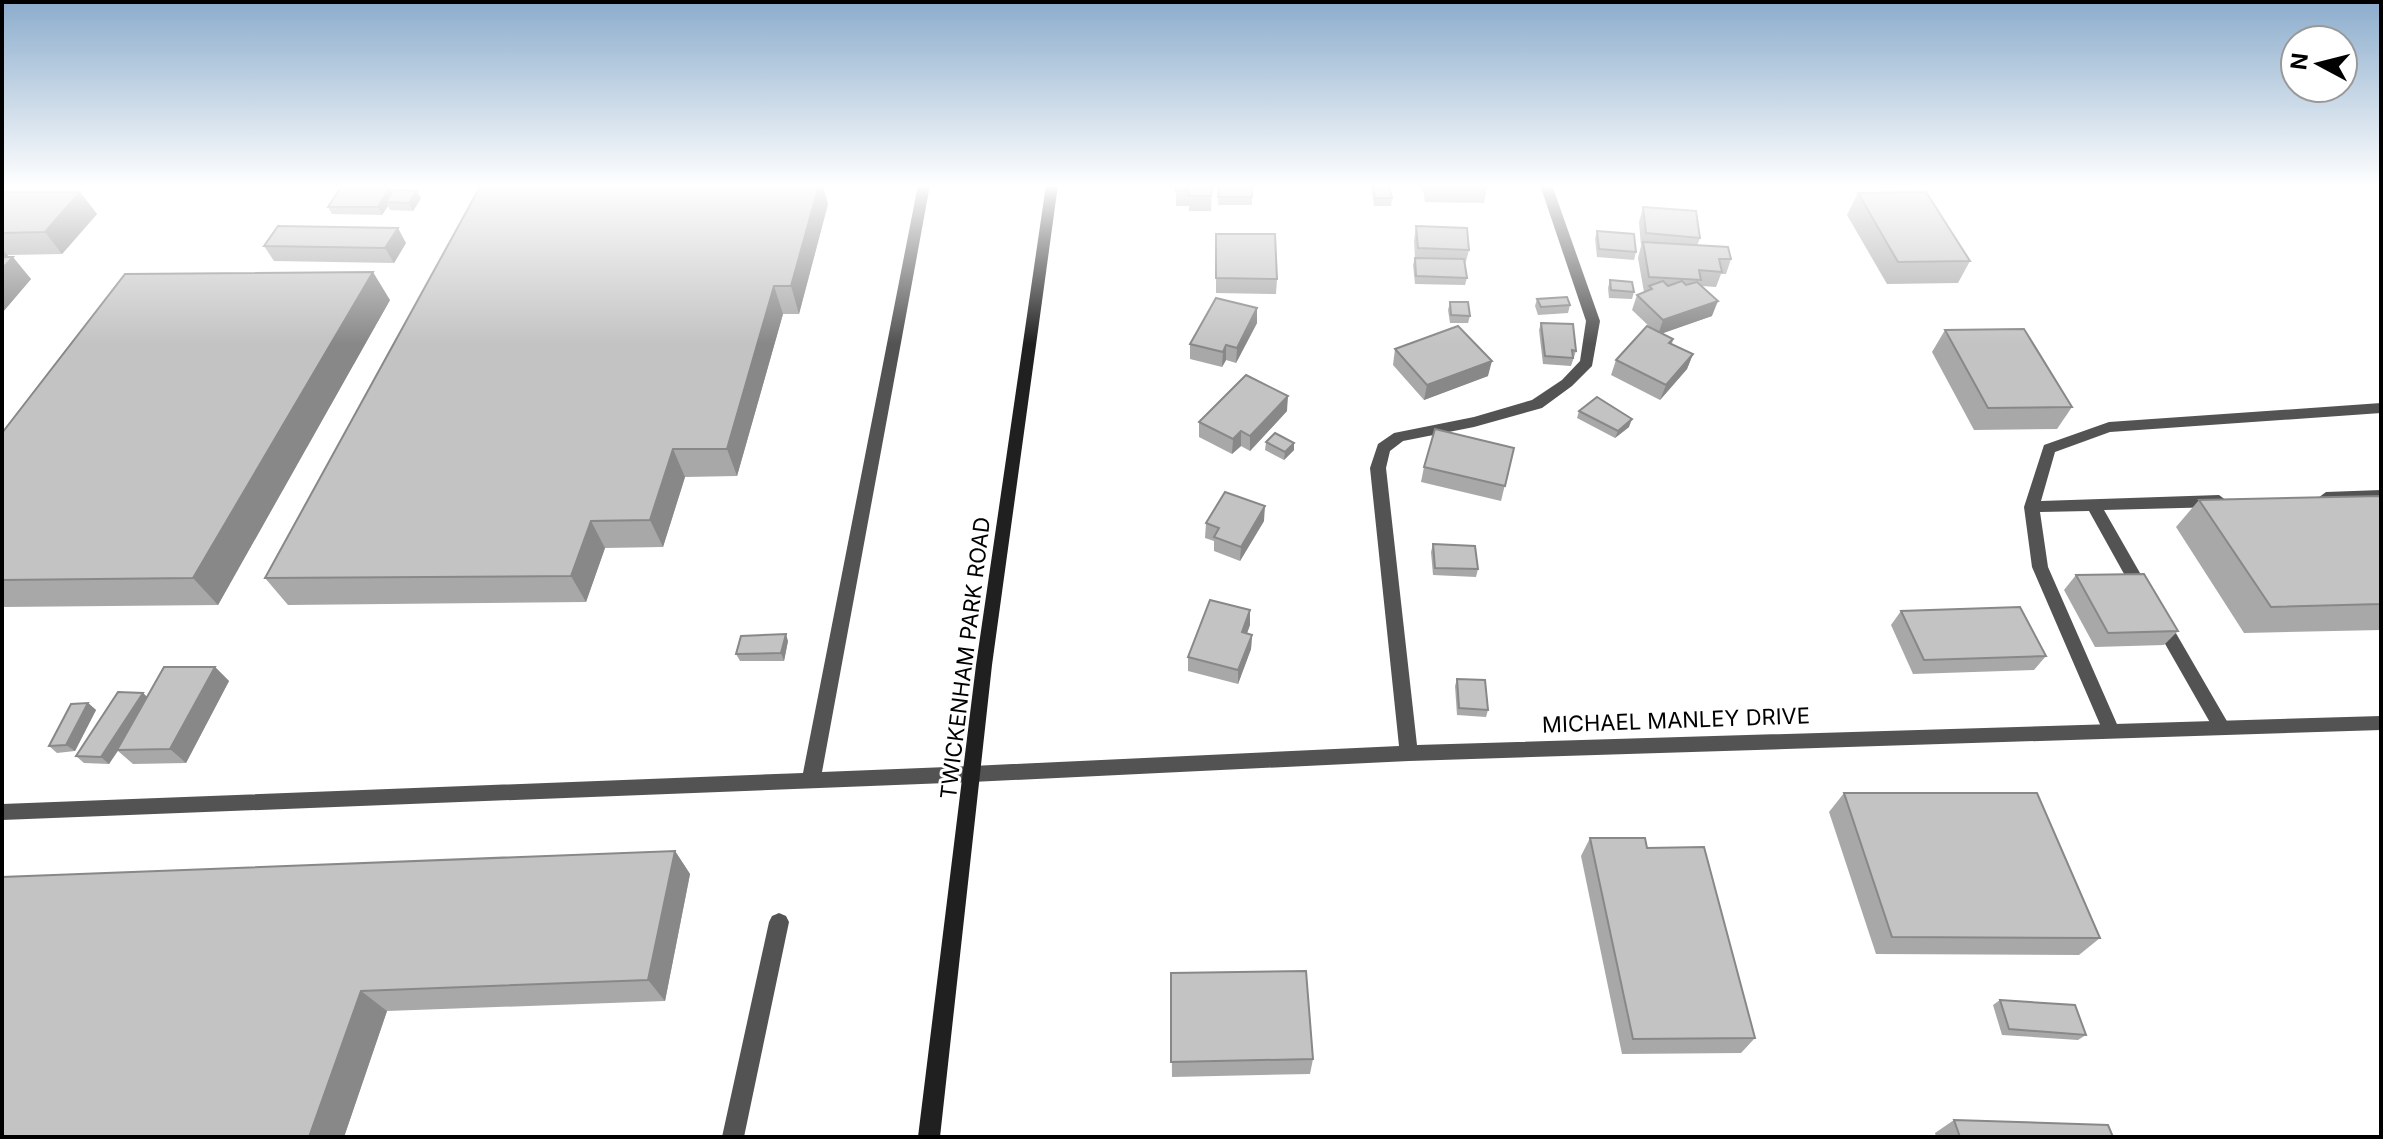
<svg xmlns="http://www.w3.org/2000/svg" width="2383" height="1139" viewBox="0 0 2383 1139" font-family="Inter,sans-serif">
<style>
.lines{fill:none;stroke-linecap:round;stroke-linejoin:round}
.service{fill:#535353;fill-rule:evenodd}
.minor{fill:#535353;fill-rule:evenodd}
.secondary{fill:#202020;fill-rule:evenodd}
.wall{fill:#a8a8a8}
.shaded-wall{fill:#888}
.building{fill:#c3c3c3;stroke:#888;stroke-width:2}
.labels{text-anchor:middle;stroke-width:6;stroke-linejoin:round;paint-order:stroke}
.street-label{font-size:22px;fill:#000;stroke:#fff}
</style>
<rect width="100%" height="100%" fill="#fff"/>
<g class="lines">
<g class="service">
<path d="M918,185H930L822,772L972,766L978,768L981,774L978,780L972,782L2,820V804L803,773Z"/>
<path d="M2381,403V413L2110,432L2055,452L2041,501L2219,495L2227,501L2219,507L2104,510L2152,594L2150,599H2138L2089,511L2040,512L2048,567L2120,731L2117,736L2111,738L2105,736L2032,567L2024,507L2044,445L2109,422Z"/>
<path d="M2381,490V502L2326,504L2318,498L2326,492Z"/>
<path d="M2160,614L2166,616L2228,723L2231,728L2228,733L2222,735L2216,733L2152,621L2154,616Z"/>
<path d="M779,913L786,916L789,922L744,1137H722L769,922L772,916Z"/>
</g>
<path class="minor" d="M1540,185H1552L1600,321L1592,366L1572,386L1542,408L1474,427L1403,441L1390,451L1386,468L1417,745L2381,716V730L1409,761L972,782L966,780L963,774L966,768L972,766L1399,746L1370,468L1378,444L1394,433L1474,417L1532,400L1562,380L1580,361L1586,321Z"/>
<path class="secondary" d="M1046,185H1058L992,665L940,1137H918L976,665Z"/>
</g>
<g class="wall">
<path d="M1176,185H1212L1211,211H1189V206H1176Z"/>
<path d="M1371,185H1389L1392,198L1391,206H1374Z"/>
<path d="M1422,185H1487V188L1484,203L1425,202Z"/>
<path d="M1219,186H1252V205H1218Z"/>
<path d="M2,192H80L97,214L62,254L7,255L31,279L2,313Z"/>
<path d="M393,192L421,198L413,211L390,210L388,206L382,215L332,214L328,207Z"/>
<path d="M1858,193L1970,261L1958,283L1887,284L1847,215Z"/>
<path d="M828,204L799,314H783L737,476L685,477L663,547L605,548L586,602L288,605L265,578Z"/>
<path d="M1643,207L1700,238L1697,246L1731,259L1726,274H1721L1716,287L1702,286L1712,316L1662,333L1673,339L1672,344L1693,354L1687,369L1660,400L1611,375L1616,360L1651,328L1632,310L1637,295L1644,292L1638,258L1641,246L1639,222Z"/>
<path d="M1416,226L1469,250L1465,265L1467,278L1465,285L1415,284L1413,265L1415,258L1414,241Z"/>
<path d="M1597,231L1636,252L1634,260L1597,257L1595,239Z"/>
<path d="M1216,234L1277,279L1276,294L1216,293Z"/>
<path d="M406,243L394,263L274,261L264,246Z"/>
<path d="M1610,280L1634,292L1632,299L1609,298L1608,288Z"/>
<path d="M1537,299L1570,305L1568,313L1538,315L1535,306Z"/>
<path d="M390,300L218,605L2,607V433Z"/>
<path d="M1450,302L1470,316L1468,323H1450L1448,310Z"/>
<path d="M1257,323L1236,363L1226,360L1222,367L1190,359V344Z"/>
<path d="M1541,323L1576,351L1571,366L1543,364L1539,330Z"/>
<path d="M1945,330L2072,407L2057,429L1974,430L1932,352Z"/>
<path d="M1395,349L1488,376L1424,400L1393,365Z"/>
<path d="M1287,411L1250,451L1241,446L1232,454L1199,437V422Z"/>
<path d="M1579,411L1629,427L1615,438L1577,418Z"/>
<path d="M1266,442L1294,443V450L1284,460L1265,450Z"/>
<path d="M1514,448L1501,501L1421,482L1424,467Z"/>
<path d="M2381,496V630L2244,633L2176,527L2199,500Z"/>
<path d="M1264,521L1240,561L1214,551V541L1205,538L1206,523Z"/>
<path d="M1433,544L1478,569L1476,577L1433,575L1431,552Z"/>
<path d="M2076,575L2178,631L2164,645L2095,647L2064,590Z"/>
<path d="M1901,611L2046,656L2034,670L1913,674L1891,625Z"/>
<path d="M1250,625L1247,633L1252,635L1251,649L1238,684L1188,671V657Z"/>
<path d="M788,641L784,661H740L736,654Z"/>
<path d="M215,667L229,681L186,763L133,764L118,751L109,764L84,763L76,756L143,693L147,697Z"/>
<path d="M1457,679L1488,710L1486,717L1457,715L1455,686Z"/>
<path d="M88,703L96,710L75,751L57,753L49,746Z"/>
<path d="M1844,793L2100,938L2079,955L1876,954L1829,812Z"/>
<path d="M1590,838L1647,848L1755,1038L1741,1053L1622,1054L1581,856Z"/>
<path d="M675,851L690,874L665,1001L387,1011L344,1137H2Z"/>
<path d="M1171,973L1313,1059L1310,1074L1172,1077Z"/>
<path d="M2000,1000L2086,1035L2078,1040L2002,1035L1993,1005Z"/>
<path d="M1954,1120L2113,1137H1936L1935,1133Z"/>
</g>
<g class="shaded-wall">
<path d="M819,185H823L828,204L799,314L791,286Z"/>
<path d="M390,187L394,195L386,202L388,206L382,215L378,207Z"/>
<path d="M417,191L421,198L413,211L409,203Z"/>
<path d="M80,192L97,214L62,254L45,232Z"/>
<path d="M398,228L406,243L394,263L385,248Z"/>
<path d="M2,249L10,258L2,268Z"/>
<path d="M13,257L31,279L2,313V269Z"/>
<path d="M373,272L390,300L218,605L193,578Z"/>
<path d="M774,286L783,314L737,476L727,449Z"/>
<path d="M1718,301L1712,316L1658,335L1663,320Z"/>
<path d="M1257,308V323L1236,363L1237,348Z"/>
<path d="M1226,345V360L1222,367L1223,352Z"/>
<path d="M1693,354L1687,369L1660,400L1666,385Z"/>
<path d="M1492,361L1488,376L1424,400L1427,385Z"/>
<path d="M1288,396L1287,411L1250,451V436Z"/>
<path d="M1632,419L1629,427L1615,438L1618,431Z"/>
<path d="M1241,431V446L1232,454L1233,439Z"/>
<path d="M1294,443V450L1284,460L1285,452Z"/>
<path d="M673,449L685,477L663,547L650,520Z"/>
<path d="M1265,506L1264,521L1240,561L1241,547Z"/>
<path d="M591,521L605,548L586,602L571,576Z"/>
<path d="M1250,610V625L1242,647V632Z"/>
<path d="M786,634L788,641L784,661L781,653Z"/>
<path d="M1252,635L1251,649L1238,684V670Z"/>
<path d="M215,667L229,681L186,763L170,749Z"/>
<path d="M143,693L150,700L109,764L101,757Z"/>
<path d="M88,703L96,710L75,751L66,745Z"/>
<path d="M675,851L690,874L665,1001L648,980Z"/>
<path d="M361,991L387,1011L344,1137H309Z"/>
</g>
<g class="building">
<path d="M481,185H819L791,286H774L727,449H673L650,520L591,521L571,576L265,578Z"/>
<path d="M1176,185H1212L1211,196H1189V191H1176Z"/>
<path d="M1373,185H1389L1392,198H1375Z"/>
<path d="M1427,185H1487V188L1427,187Z"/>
<path d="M1219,186H1252V197H1218Z"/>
<path d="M341,187H390L378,207H328Z"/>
<path d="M394,190L417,191L409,203L386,202Z"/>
<path d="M2,192H80L45,232L2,233Z"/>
<path d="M1926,192L1970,261L1898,262L1858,193Z"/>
<path d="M1643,207L1696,211L1700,238L1646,233Z"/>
<path d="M278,226L398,228L385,248L264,246Z"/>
<path d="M1416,226L1467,228L1469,250L1418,248Z"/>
<path d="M1597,231L1634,234L1636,252L1599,249Z"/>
<path d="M1216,234H1275L1277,279L1216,278Z"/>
<path d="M1643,242L1728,247L1731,259H1719L1722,272L1699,270L1701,280L1649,277Z"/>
<path d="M2,257H13L2,269Z"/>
<path d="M1415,258L1464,259L1467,278L1416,276Z"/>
<path d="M373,272L193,578L2,580V433L125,274Z"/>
<path d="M1610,280L1632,282L1634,292L1611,290Z"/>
<path d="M1663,281L1668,286L1682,281L1686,285L1697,282L1718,301L1663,320L1637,295L1652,289L1649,286Z"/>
<path d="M1567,297L1570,305L1541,307L1537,299Z"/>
<path d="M1216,298L1257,308L1237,348L1226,345L1223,352L1190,344Z"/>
<path d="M1450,302H1468L1470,316L1451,315Z"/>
<path d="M1541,323L1573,324L1576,351L1572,350L1573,358L1545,356Z"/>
<path d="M1458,326L1492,361L1427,385L1395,349Z"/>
<path d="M1647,326L1673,339L1669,343L1693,354L1666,385L1616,360Z"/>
<path d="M2024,329L2072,407L1988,408L1945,330Z"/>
<path d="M1246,375L1288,396L1250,436L1241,431L1233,439L1199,422Z"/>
<path d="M1597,397L1632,419L1618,431L1579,411Z"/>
<path d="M1435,429L1514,448L1505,486L1424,467Z"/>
<path d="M1275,433L1294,443L1285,452L1266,442Z"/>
<path d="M1225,492L1265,506L1241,547L1214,537L1219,528L1206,523Z"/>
<path d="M2381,496V604L2271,607L2199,500Z"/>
<path d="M1433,544L1475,546L1478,569L1435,568Z"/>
<path d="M2144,574L2178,631L2108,633L2076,575Z"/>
<path d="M1210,600L1250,610L1242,632L1252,635L1238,670L1188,657Z"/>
<path d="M2020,607L2046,656L1924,660L1901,611Z"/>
<path d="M786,634L781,653L736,654L741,636Z"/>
<path d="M164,667H215L170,749L117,750Z"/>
<path d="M1457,679L1485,680L1488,710L1459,708Z"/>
<path d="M118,692L143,693L101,757L76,756Z"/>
<path d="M88,703L66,745L49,746L71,704Z"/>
<path d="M1844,793H2037L2100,938L1892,937Z"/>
<path d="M1590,838H1645L1647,848L1704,847L1755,1038L1633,1039Z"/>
<path d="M675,851L648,980L361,991L309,1137H2V877Z"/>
<path d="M1306,971L1313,1059L1171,1062V973Z"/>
<path d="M2000,1000L2075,1005L2086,1035L2009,1029Z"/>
<path d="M1954,1120L2108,1125L2113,1137H1960Z"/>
</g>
<linearGradient id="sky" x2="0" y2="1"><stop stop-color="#8baccc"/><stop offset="0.54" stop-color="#fff"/><stop offset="1" stop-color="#fff" stop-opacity="0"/></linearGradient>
<rect width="2383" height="344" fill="url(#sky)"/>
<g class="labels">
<g class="street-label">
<text transform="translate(965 658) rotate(-83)" y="8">TWICKENHAM PARK ROAD</text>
<text transform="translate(1676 720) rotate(-2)" y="8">MICHAEL MANLEY DRIVE</text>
</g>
</g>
<rect width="2383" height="1139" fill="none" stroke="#000000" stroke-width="8"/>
<g transform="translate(2319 64) rotate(277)"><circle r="38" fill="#ffffff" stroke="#999999" stroke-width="2"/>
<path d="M0-6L14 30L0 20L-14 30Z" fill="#000000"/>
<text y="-12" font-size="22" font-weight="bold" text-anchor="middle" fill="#000000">N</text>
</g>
</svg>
